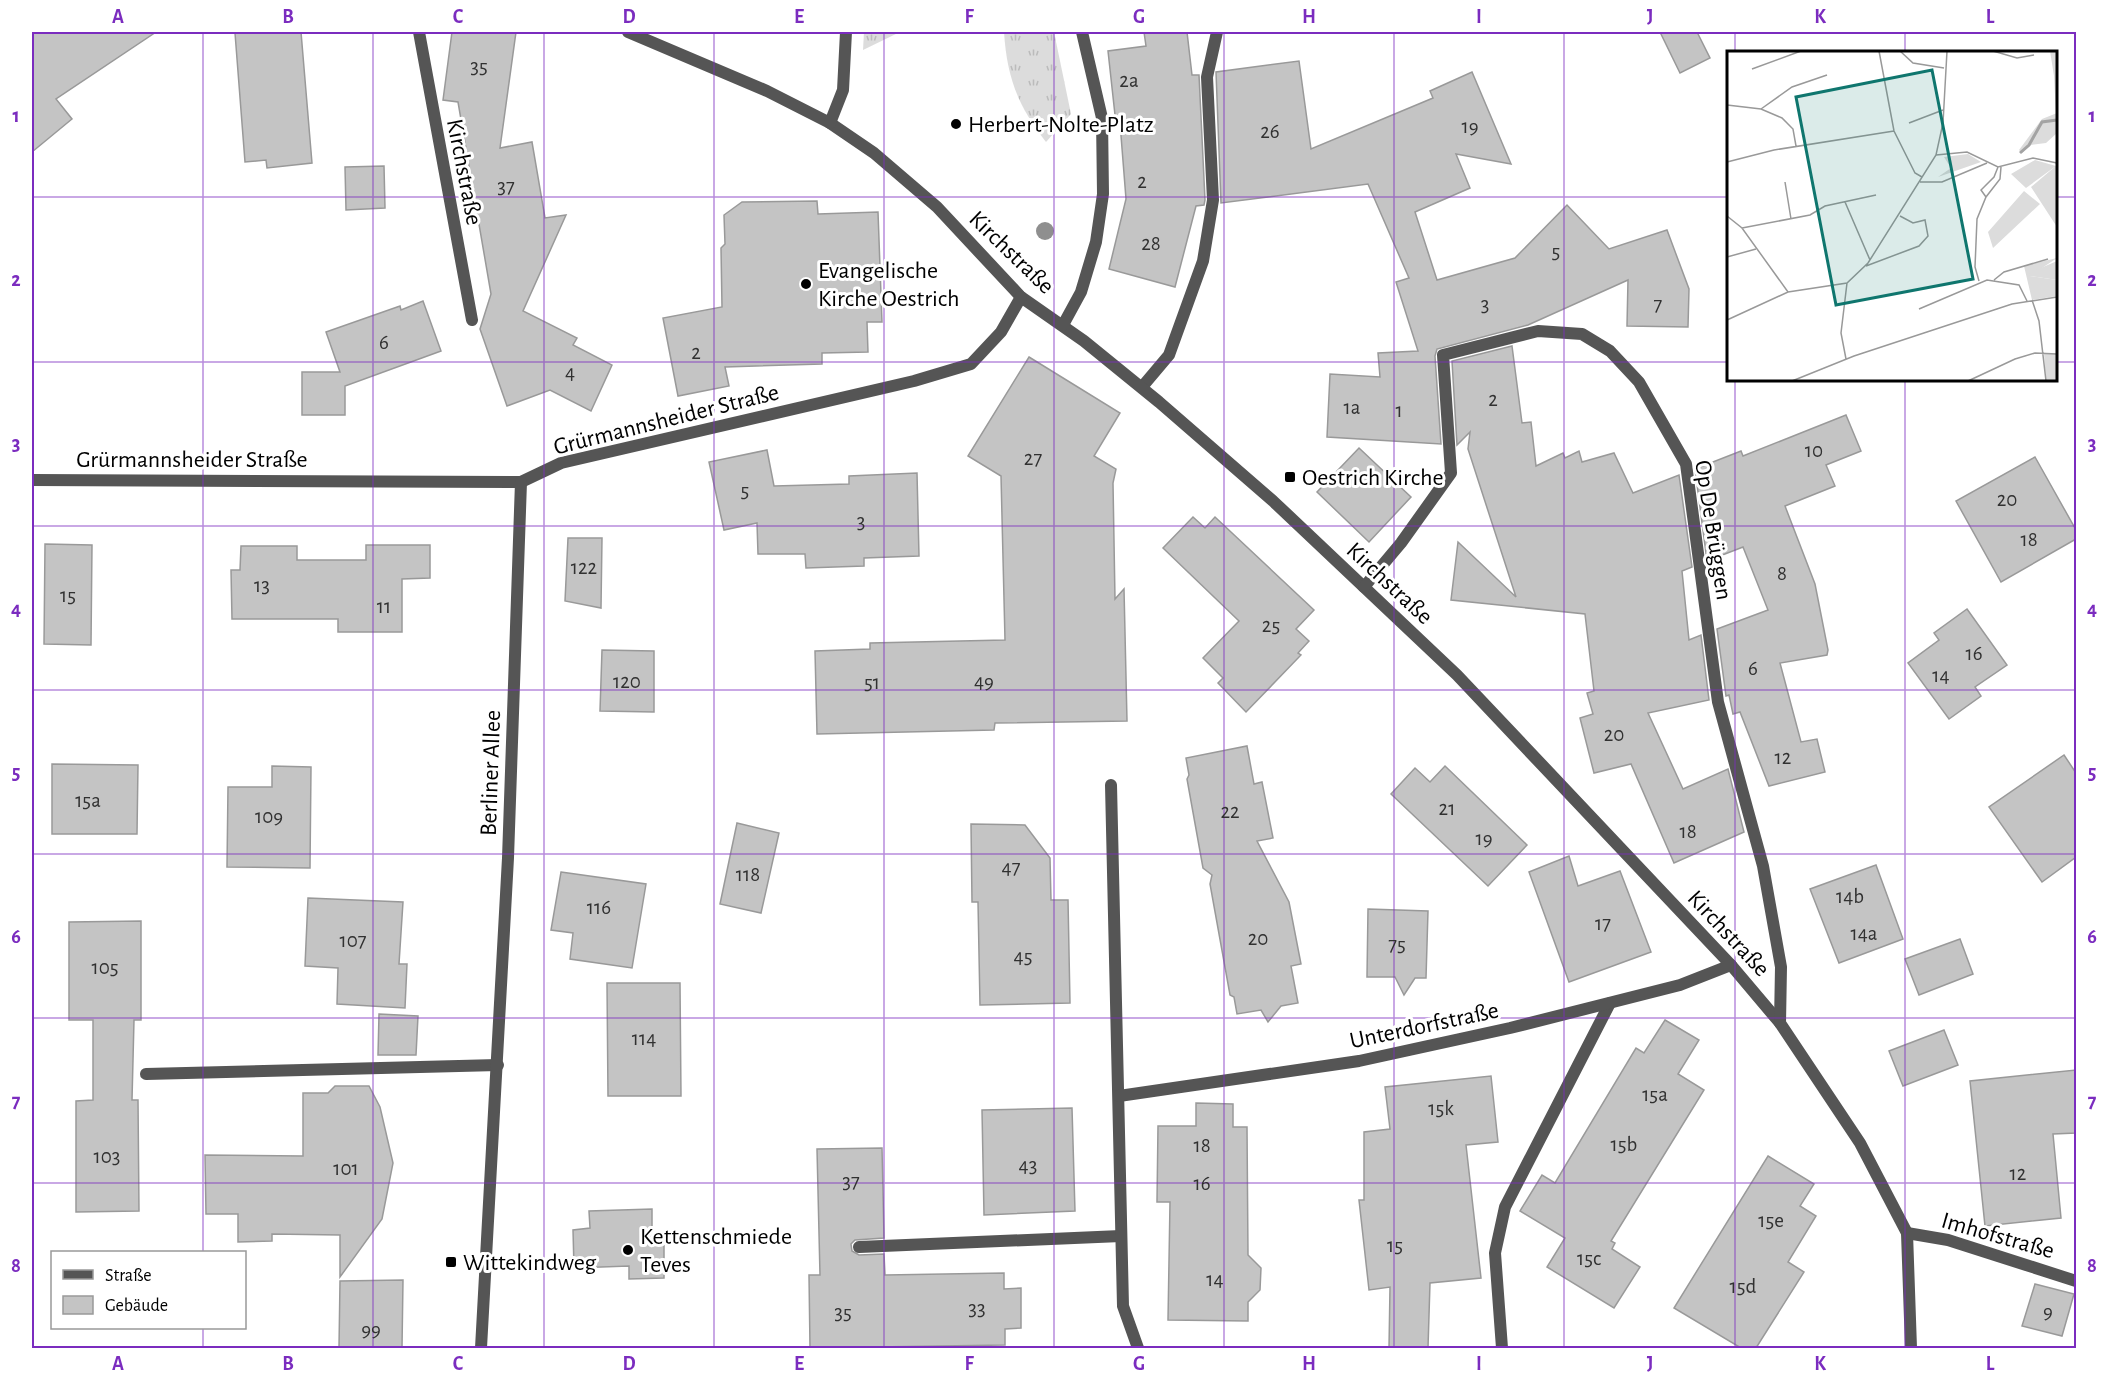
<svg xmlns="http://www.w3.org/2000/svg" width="2108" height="1380" viewBox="0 0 2108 1380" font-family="'Alegreya Sans',sans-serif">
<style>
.grass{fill:url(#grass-tufts)}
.building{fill:#c4c4c4;stroke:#999;stroke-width:1.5}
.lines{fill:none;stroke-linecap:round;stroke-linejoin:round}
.service{stroke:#555;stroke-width:12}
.minor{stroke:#555;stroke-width:12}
.tree{fill:#8f8f8f}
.grid{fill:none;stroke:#7b2cbf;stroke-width:1.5;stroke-opacity:0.55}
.poi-dot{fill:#000;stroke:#fff;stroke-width:2}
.labels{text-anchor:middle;stroke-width:6;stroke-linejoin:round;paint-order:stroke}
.number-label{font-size:21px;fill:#313131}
.poi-label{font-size:24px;fill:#000;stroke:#fff;text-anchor:start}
.street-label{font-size:24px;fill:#000;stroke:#fff}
.inset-river{fill:none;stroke:#a3a3a3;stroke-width:3}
.inset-road{fill:none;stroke:#999;stroke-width:1.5}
.view{fill:#0f766e;fill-opacity:0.15;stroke:#0f766e;stroke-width:3}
.inset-edge{fill:none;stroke:#000;stroke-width:3}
.neatline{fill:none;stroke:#7b2cbf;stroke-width:2}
.grid-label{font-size:20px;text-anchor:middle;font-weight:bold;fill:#7b2cbf}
</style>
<defs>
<pattern id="grass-tufts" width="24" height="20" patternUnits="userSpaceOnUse" patternTransform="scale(1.5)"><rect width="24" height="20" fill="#dcdcdc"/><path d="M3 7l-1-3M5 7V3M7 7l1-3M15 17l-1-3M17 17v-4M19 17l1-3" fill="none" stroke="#bbb"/></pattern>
</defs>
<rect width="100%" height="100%" fill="#fff"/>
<g class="grass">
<path d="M864,32H900L863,50Z"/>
<path d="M1004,32H1054L1071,114L1046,142C1018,106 1007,78 1004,32Z"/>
</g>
<g class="building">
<path d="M32,32H156L56,99L72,119L32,152Z"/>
<path d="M253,32H301L312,163L267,168L266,160L245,162L235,33Z"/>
<path d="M452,32H516L500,148L532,142L545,218L566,215L523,311L577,338L573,345L612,365L591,411L550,390L507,406L480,329L491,294L458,102L443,100Z"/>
<path d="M1144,32H1187L1192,75H1199L1205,200L1204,205L1196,206L1175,287L1109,269L1126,199L1120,123L1116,124L1108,51L1146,46Z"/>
<path d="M1660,32H1697L1710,58L1680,73Z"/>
<path d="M1299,61L1311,149L1433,98L1430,91L1472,72L1511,164L1456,154L1470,188L1415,212L1437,280L1515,258L1567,205L1609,249L1667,230L1689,289L1688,327L1627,326L1628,280L1528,325L1437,349L1435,356L1441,444L1327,437L1330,374L1380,377L1378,353L1418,351L1396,282L1409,278L1368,184L1221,203L1216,72Z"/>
<path d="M384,166L385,208L346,210L345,167Z"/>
<path d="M817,201L818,214L878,212L882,322H867L868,352L822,353V364L725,367L729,386L678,396L663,318L722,307L721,248L725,244L724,215L742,202Z"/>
<path d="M423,301L441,351L345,386V415H302V372H340L326,332L400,306L401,310Z"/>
<path d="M1512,346L1522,423L1531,422L1536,466L1563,453L1565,458L1579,451L1582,462L1614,453L1633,493L1679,475L1692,567L1682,571L1689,640L1701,635L1709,700L1648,713L1683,789L1728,769L1744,832L1674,863L1631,764L1594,773L1580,718L1593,714L1587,693L1594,691L1585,614L1451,600L1458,542L1516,597L1468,449L1470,432L1457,445L1452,361Z"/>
<path d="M1029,357L1120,413L1094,456L1116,469L1113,483L1115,599L1124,589L1127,721L995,723L994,730L817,734L815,651L870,649V643L1005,640L1001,476L968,456Z"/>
<path d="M1846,415L1861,451L1826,465L1835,486L1785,506L1815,584L1828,650L1827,655L1780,663L1801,742L1817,739L1825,772L1769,786L1740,712L1733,714L1729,695L1726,696L1717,629L1768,610L1743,547L1707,561L1695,469L1741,451L1743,456Z"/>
<path d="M1359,448L1411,497L1369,542L1317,492Z"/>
<path d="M767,450L774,486L849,484V476L917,473L919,556L864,558V566L806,568L805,554H758L757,523L724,530L709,462Z"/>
<path d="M2035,457L2076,530V539L2001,582L1956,501Z"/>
<path d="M1193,517L1205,528L1215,517L1314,610L1296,629L1309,641L1298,653L1301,655L1246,712L1218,683L1223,678L1203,658L1239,621L1163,548Z"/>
<path d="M568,538H602L601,608L565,601Z"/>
<path d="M45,544L92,545L91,645L44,644Z"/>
<path d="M366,545H430V578L402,579V632H338V619H232L231,570H240L241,546H297V560H366Z"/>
<path d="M1967,609L2007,665L1975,687L1981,696L1949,719L1908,663L1939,640L1934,633Z"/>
<path d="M602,650L654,651V712L600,711Z"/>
<path d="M1247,746L1254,784L1262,782L1273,838L1257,841L1289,902L1301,964L1291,966L1298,1003L1281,1006L1268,1022L1261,1010L1237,1014L1234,997L1230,995L1210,884L1212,875L1203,868L1187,779L1189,775L1186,758Z"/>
<path d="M2064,755L2076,773V857L2042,882L1989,807Z"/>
<path d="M52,764L138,765L137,834H52Z"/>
<path d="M272,766L311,767L310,868L227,867L228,787H272Z"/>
<path d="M1445,766L1527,845L1488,886L1391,794L1415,768L1430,782Z"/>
<path d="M737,823L779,833L761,913L720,904Z"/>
<path d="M971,824L1025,825L1050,858L1051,900H1068L1070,1003L980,1005L978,902H972Z"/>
<path d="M1569,856L1578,886L1620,871L1651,952L1569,982L1529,872Z"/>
<path d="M1876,865L1903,939L1839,963L1810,889Z"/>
<path d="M561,872L646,884L632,968L570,959L573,933L551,930Z"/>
<path d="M308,898L403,902L399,964H407L405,1008L337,1004L338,968L305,966Z"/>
<path d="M1368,909L1428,911L1426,978H1415L1404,995L1395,977H1367Z"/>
<path d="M141,921V1020H134L132,1100H138L139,1211L76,1212V1101L93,1100V1020H69V922Z"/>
<path d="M1960,939L1973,974L1919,995L1905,959Z"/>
<path d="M607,983H680L681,1096H608Z"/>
<path d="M379,1014L418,1016L416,1055H378Z"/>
<path d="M1665,1020L1699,1040L1678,1074L1704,1090L1611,1241L1615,1243L1612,1249L1640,1267L1614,1308L1547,1267L1565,1238L1520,1211L1542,1175L1555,1183L1636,1048L1644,1053Z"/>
<path d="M1944,1030L1958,1065L1903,1086L1889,1051Z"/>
<path d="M2076,1070V1133L2053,1134L2061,1218L1985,1226L1970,1081Z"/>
<path d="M1491,1076L1498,1142L1466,1145L1481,1278L1430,1283L1428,1348H1389L1390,1287L1369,1290L1359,1200H1364V1132L1390,1129L1385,1087Z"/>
<path d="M335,1086H369L380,1107L393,1163L382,1219L340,1277V1235L272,1234V1241L238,1242V1214H206L205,1155L303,1156V1093H328Z"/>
<path d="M1196,1103L1233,1104V1127H1247L1248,1255L1261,1268L1260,1290L1248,1302V1321L1168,1320L1170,1202H1157L1158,1126H1196Z"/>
<path d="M1072,1108L1075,1211L984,1215L982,1110Z"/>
<path d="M882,1148L884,1238L855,1240L851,1244L852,1251L859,1255L884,1254L885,1275L1004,1273V1289L1021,1288V1328L1005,1329V1345L810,1348L809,1275H820L817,1149Z"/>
<path d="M1768,1156L1814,1184L1800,1206L1816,1216L1788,1262L1804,1272L1756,1348H1741L1674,1308Z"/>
<path d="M652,1209V1237H664V1278L629,1279V1266L574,1268L573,1230L590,1228L589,1211Z"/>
<path d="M403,1280L402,1348H339L340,1281Z"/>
<path d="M2035,1284L2074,1294L2062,1336L2022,1326Z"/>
</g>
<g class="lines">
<g class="service">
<path d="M1142,387L1169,355L1203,261L1213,200L1207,77L1217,32"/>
<path d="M146,1074L498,1065"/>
<path d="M859,1247L1121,1236"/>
<path d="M1502,1348L1495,1253L1505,1207L1610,1003"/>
</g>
<g class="minor">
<path d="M419,32L472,320"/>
<path d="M628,32L767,91L830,123L874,153L937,207L1021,297L1084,341L1159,402L1273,501L1457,675L1731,965L1780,1023L1860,1143L1907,1233L1911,1348"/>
<path d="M830,123L843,90L846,32"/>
<path d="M1063,325L1081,292L1096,242L1103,194L1102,118L1082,32"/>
<path d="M32,480L521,482L561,463L914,381L971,364L1001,332L1021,297"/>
<path d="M1364,587L1401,543L1451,473L1443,355L1538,331L1582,334L1610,351L1639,382L1686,464L1718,702L1763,866L1781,967L1780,1023"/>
<path d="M1111,785L1123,1306L1138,1348"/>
<path d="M1119,1096L1359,1061L1510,1028L1680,985L1731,965"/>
<path d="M1907,1233L1948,1240L2076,1281"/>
<path d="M481,1348L508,858L521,482"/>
</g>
</g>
<circle class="tree" cx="1045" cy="231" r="9"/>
<path class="grid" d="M203,32V1252M373,32V1348M544,32V1348M714,32V1348M884,32V1348M1054,32V1348M1224,32V1348M1394,32V1348M1564,32V1348M1735,32V52M1905,32V52M32,197H1728M2056,197H2076M32,362H1728M2056,362H2076M1735,380V1348M1905,380V1348M32,526H2076M32,690H2076M32,854H2076M32,1018H2076M32,1183H2076M203,1328V1348"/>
<g class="poi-dot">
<circle cx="956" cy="124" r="6"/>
<circle cx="806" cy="284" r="6"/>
<rect x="1284" y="471" width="12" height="12" rx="3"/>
<circle cx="628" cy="1250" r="6"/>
<rect x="445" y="1256" width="12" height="12" rx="3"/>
</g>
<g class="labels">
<g class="number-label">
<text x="479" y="73">35</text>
<text x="1129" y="87">2a</text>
<text x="1470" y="133">19</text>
<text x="1270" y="138">26</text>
<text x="1142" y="188">2</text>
<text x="506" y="193">37</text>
<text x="1151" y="250">28</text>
<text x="1556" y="258">5</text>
<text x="1485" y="311">3</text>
<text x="1658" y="311">7</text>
<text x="384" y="349">6</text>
<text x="696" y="359">2</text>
<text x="570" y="379">4</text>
<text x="1493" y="406">2</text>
<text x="1352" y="414">1a</text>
<text x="1399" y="417">1</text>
<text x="1814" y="457">10</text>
<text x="1033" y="465">27</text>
<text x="745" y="497">5</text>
<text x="2007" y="506">20</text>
<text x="861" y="528">3</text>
<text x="2029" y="546">18</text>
<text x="584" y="574">122</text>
<text x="1782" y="580">8</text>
<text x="262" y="592">13</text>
<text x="68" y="602">15</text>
<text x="384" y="613">11</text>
<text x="1271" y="632">25</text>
<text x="1974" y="660">16</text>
<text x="1753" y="675">6</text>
<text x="1941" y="682">14</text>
<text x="627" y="688">120</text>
<text x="984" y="688">49</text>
<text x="872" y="689">51</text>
<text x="1614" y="741">20</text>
<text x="1783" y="764">12</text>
<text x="88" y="807">15a</text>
<text x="1447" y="815">21</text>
<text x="1230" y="818">22</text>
<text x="269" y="823">109</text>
<text x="1688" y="838">18</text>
<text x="1484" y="845">19</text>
<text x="1011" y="874">47</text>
<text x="748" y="881">118</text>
<text x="1850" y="903">14b</text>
<text x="599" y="914">116</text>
<text x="1603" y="930">17</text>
<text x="1864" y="940">14a</text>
<text x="1258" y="945">20</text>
<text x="353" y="947">107</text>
<text x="1397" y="951">75</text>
<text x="1023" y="963">45</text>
<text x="105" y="974">105</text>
<text x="644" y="1045">114</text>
<text x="1655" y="1101">15a</text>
<text x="1441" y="1115">15k</text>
<text x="1624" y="1151">15b</text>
<text x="1202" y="1152">18</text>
<text x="107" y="1163">103</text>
<text x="1028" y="1172">43</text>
<text x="346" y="1175">101</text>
<text x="2018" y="1180">12</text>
<text x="851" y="1188">37</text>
<text x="1202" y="1190">16</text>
<text x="1771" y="1227">15e</text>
<text x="1395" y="1252">15</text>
<text x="1589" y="1265">15c</text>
<text x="1215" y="1286">14</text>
<text x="1743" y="1293">15d</text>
<text x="977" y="1315">33</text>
<text x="2048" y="1318">9</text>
<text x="843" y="1319">35</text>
<text x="371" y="1336">99</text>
</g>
<g class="poi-label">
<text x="968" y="132">Herbert-Nolte-Platz</text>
<text x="818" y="278">Evangelische<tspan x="818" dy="28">Kirche Oestrich</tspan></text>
<text x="1302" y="485">Oestrich Kirche</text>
<text x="640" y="1244">Kettenschmiede<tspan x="640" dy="28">Teves</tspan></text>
<text x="463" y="1270">Wittekindweg</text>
</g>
<g class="street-label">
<text transform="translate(465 172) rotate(79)" y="8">Kirchstraße</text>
<text transform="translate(1012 252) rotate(44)" y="8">Kirchstraße</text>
<text transform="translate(666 419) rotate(-14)" y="8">Grürmannsheider Straße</text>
<text x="192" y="467">Grürmannsheider Straße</text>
<text transform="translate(1714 530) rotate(81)" y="8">Op De Brüggen</text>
<text transform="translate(1390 583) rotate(43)" y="8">Kirchstraße</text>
<text transform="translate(490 773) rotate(-88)" y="8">Berliner Allee</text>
<text transform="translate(1729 933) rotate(47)" y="8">Kirchstraße</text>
<text transform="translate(1424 1025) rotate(-12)" y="8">Unterdorfstraße</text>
<text transform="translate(1998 1235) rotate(16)" y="8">Imhofstraße</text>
</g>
</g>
<g transform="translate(1727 51)">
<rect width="330" height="330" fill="#fff"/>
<path d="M323,0H330L329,63L327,25ZM241,103L254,111L211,126L224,117L217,106ZM297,140L313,153L266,197L261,181ZM330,207L303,225L330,229V245L305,249L297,215ZM317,302L330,303V330H319Z" fill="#dcdcdc"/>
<path d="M330,62V82L319,92L304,94L295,102L292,99L315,68ZM308,109L329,115L299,137L284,123Z" fill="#dcdcdc"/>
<path d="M330,114V176L304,136ZM330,210V229L303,225L302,222Z" fill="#dcdcdc"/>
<path class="inset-river" d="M293,102L302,94L315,71L330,69"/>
<path class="inset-road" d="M152,0L167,80L188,122L195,126M173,0L186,12L217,17M266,0L290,7L307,4M25,18L74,0M0,54L34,58L55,67L66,78L69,95M34,58L65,36L100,24M182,72L216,59M209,104L240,101L271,116L306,107L330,112M0,111L47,99L167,80M58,131L64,168M193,131H215L260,112M259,146L254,139L267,126L271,116M118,151L143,209M0,165L15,177L61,241M15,177L83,164L98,155L149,144M0,206L29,198M139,215L192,195L201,185L198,169L186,172L173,165M267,229L277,221L321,208M252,230L248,216L250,168L259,146L273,128L274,116M305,249L312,270L319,330M192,258L260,229L292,234L300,250M0,269L61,241L120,232L141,212L209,104L216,72L220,0M119,308L114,282L120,232M65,330L127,305L285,253L330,246M241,330L288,308L308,302L330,303"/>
<path class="view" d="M205,19L246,228L109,254L69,46Z"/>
<rect width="330" height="330" class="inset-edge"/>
</g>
<rect width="2108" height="1380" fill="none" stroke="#ffffff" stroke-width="66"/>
<rect x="51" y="1251" width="195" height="78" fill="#ffffff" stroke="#999999" stroke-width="1.5"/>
<rect x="63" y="1270" width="30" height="9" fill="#555555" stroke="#999999" stroke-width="1.5"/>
<text x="105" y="1281" font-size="18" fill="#000000">Straße</text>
<rect x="63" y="1296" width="30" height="18" fill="#c4c4c4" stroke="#999999" stroke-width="1.5"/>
<text x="105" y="1311" font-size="18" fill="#000000">Gebäude</text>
<rect x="33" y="33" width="2042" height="1314" class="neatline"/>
<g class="grid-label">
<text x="118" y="23">A</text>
<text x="288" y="23">B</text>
<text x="458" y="23">C</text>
<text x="629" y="23">D</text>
<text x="799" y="23">E</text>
<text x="969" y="23">F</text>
<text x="1139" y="23">G</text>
<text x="1309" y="23">H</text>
<text x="1479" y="23">I</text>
<text x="1650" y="23">J</text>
<text x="1820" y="23">K</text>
<text x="1990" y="23">L</text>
<text x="16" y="122">1</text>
<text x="2092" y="122">1</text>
<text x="16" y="286">2</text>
<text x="2092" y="286">2</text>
<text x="16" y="450">3</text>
<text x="2092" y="450">3</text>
<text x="16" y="615">4</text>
<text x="2092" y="615">4</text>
<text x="16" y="779">5</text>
<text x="2092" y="779">5</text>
<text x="16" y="943">6</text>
<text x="2092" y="943">6</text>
<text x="16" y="1107">7</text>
<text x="2092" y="1107">7</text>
<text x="16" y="1272">8</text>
<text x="2092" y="1272">8</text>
<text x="118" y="1370">A</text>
<text x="288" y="1370">B</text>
<text x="458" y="1370">C</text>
<text x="629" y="1370">D</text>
<text x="799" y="1370">E</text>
<text x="969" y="1370">F</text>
<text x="1139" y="1370">G</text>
<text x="1309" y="1370">H</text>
<text x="1479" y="1370">I</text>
<text x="1650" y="1370">J</text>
<text x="1820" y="1370">K</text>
<text x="1990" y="1370">L</text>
</g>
</svg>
